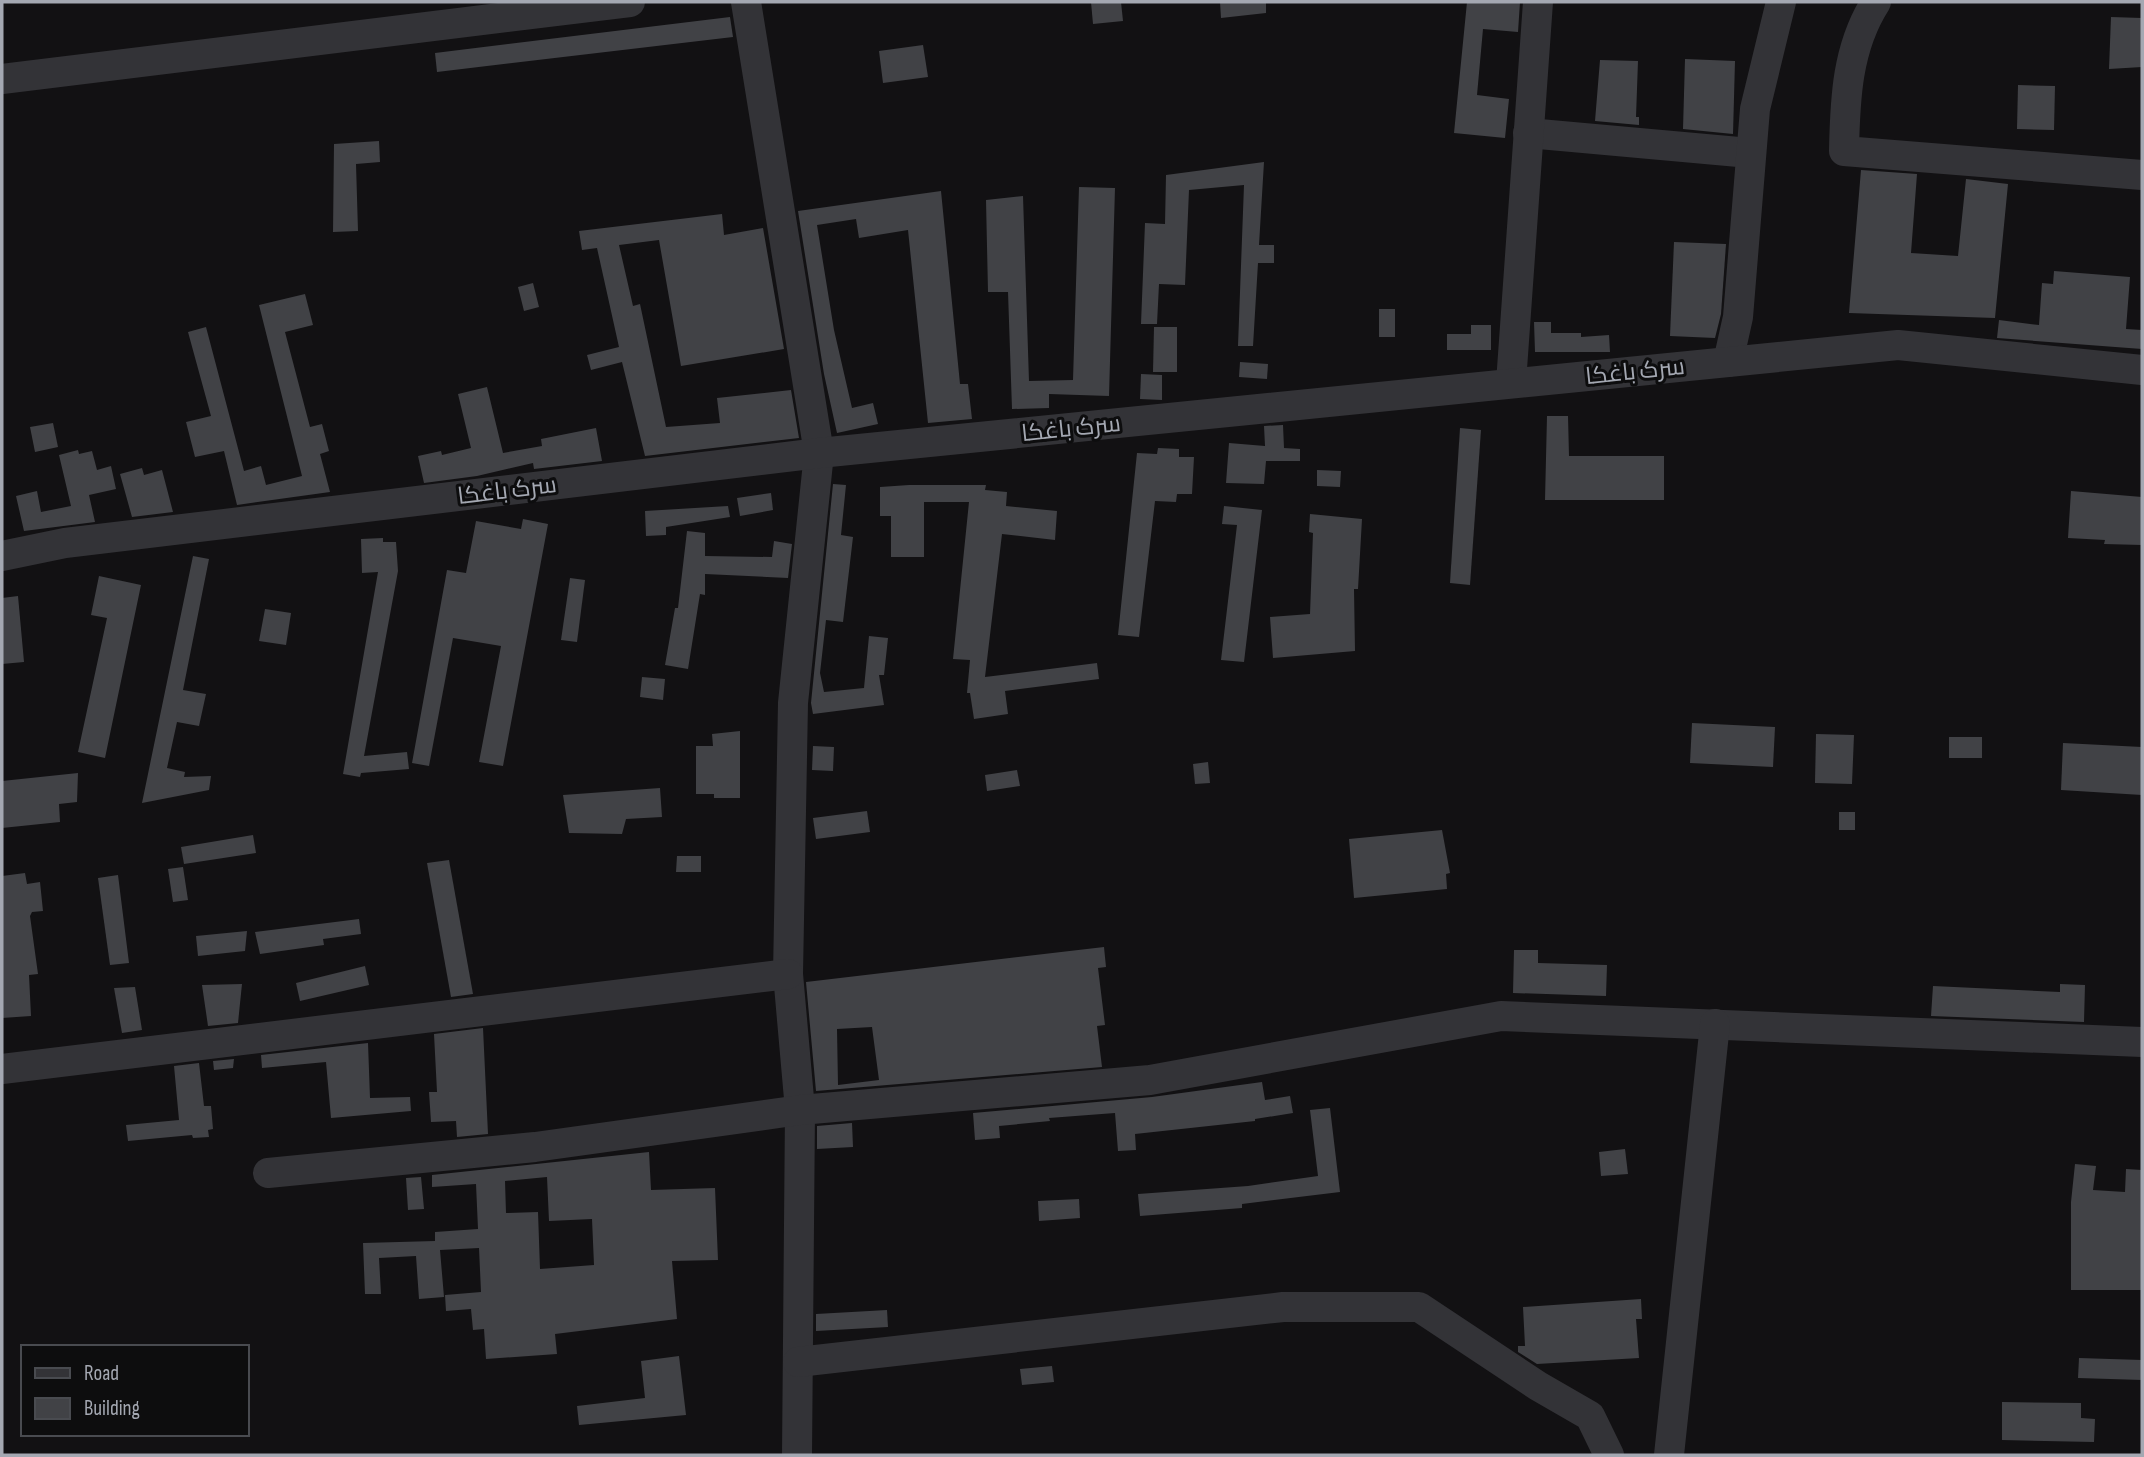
<svg xmlns="http://www.w3.org/2000/svg" width="2144" height="1457" viewBox="0 0 2144 1457" font-family="'Sofia Sans Condensed',Cairo,sans-serif">
<style>
.building{fill:#414246;fill-rule:evenodd}
.lines{fill:none;stroke-linecap:round;stroke-linejoin:round}
.minor{stroke:#333337;stroke-width:30}
.labels{text-anchor:middle;stroke-width:6;stroke-linejoin:round;paint-order:stroke}
.street-label{font-size:24px;fill:#a4a8b2;stroke:#0d0d0e}
</style>
<rect width="100%" height="100%" fill="#121113"/>
<g class="building">
<path d="M1091,2H1121L1123,21L1093,24Z"/>
<path d="M1220,2H1266V13L1221,18Z"/>
<path d="M1467,2H1520L1518,32L1483,29L1477,95L1509,99L1505,138L1454,133Z"/>
<path d="M730,17L733,37L437,72L435,53Z"/>
<path d="M2111,17L2142,18V67L2109,69Z"/>
<path d="M923,45L928,77L883,83L879,51Z"/>
<path d="M1685,59L1735,61L1733,134L1683,129Z"/>
<path d="M1600,60L1638,61L1636,117H1639V125L1595,121Z"/>
<path d="M2018,85L2055,86L2054,130L2017,129Z"/>
<path d="M379,141L380,162L356,164L358,231L333,232L334,144Z"/>
<path d="M1264,162L1259,245H1274V263H1258L1253,346H1238L1244,185L1189,190L1185,285L1159,284L1157,324H1141L1145,223L1165,224L1166,175Z"/>
<path d="M1861,170L1917,174L1911,253L1958,256L1966,179L2008,184L1995,318L1849,313Z"/>
<path d="M1079,187L1115,188L1109,396L1049,394V408L1012,409L1008,292H988L986,200L1023,196L1029,381L1073,380Z"/>
<path d="M941,191L960,384H968L972,419L928,423L908,230L859,238L856,219L817,225L834,330L852,408L873,403L878,424L837,433L824,374L798,211Z"/>
<path d="M722,214L724,235L763,228L784,349L681,366L659,240L619,245L633,306L640,304L666,427L720,423L717,398L791,390L799,438L645,456L622,362L591,370L587,355L619,347L597,248L582,250L579,231Z"/>
<path d="M1674,242L1726,244L1721,314L1715,338L1670,336Z"/>
<path d="M2054,271L2130,277L2126,329L2142,330V349L1997,338L1999,320L2039,325L2042,283L2053,284Z"/>
<path d="M533,283L539,307L524,311L518,287Z"/>
<path d="M305,294L313,325L285,332L310,427L322,424L329,451L320,454L330,492L237,505L224,451L195,457L186,422L211,416L188,332L206,327L244,471L261,466L266,485L302,476L259,305Z"/>
<rect x="1379" y="309" width="16" height="28"/>
<path d="M1534,322H1551V333H1581V337L1609,335L1610,352H1535Z"/>
<path d="M1471,325H1491V350H1447V334H1471Z"/>
<path d="M1154,327H1177V372H1153Z"/>
<path d="M1240,362L1268,364L1267,379L1239,377Z"/>
<path d="M1141,374L1162,375V400L1140,399Z"/>
<path d="M487,387L503,453L542,446L541,439L596,428L602,461L534,469L533,463L477,476L424,483L418,456L441,451L442,455L471,448L458,394Z"/>
<path d="M1547,416H1568L1569,456H1664V500H1545Z"/>
<path d="M53,423L58,447L35,452L30,427Z"/>
<path d="M1283,425L1284,448L1300,449V461H1266L1264,484L1226,483L1229,443L1265,446L1264,426Z"/>
<path d="M1460,428L1481,430L1470,585L1450,583Z"/>
<path d="M1158,448L1179,449V457H1194L1192,494H1177L1176,502L1155,501L1139,637L1118,635L1137,453L1157,454Z"/>
<path d="M78,450L79,454L92,451L97,470L111,466L116,489L89,495L95,522L24,531L16,496L37,491L41,512L71,506L59,455Z"/>
<path d="M142,468L144,475L162,470L173,512L132,517L120,474Z"/>
<path d="M1317,470L1341,471L1340,487L1317,486Z"/>
<path d="M833,484L846,485L841,535L853,537L843,622L826,620L820,673L824,692L864,688L869,636L888,638L884,675H879L884,705L813,714L811,703Z"/>
<path d="M909,485H986L985,490L1007,492L1006,506L1057,511L1055,540L1002,534L985,677L1097,663L1099,679L1005,691L1008,714L974,719L970,693H967L970,660L953,659L969,502H924V557H891V516H880V487Z"/>
<path d="M2071,491L2142,497V545L2104,544L2105,540L2068,538Z"/>
<path d="M771,493L773,510L740,516L737,498Z"/>
<path d="M728,506L730,517L666,527V535L646,536L645,511Z"/>
<path d="M1224,506L1262,510L1244,662L1221,660L1237,525L1222,524Z"/>
<path d="M1310,514L1362,519L1358,589H1354L1355,651L1273,658L1270,617L1310,614L1313,533L1309,532Z"/>
<path d="M523,519L548,524L503,766L479,762L501,646L453,638L429,766L412,763L447,570L466,573L476,521L521,529Z"/>
<path d="M687,531L705,533V556L772,557L774,541L792,544L788,578L705,574V595L700,594L688,669L665,665L675,608H678Z"/>
<path d="M383,538V542H396L398,571L364,756L407,752L409,769L361,773L360,777L343,774L378,572L362,573L361,539Z"/>
<path d="M193,556L209,559L183,690L206,694L199,726L177,722L167,768L185,772L184,777L211,776L209,790L142,803Z"/>
<path d="M99,576L141,585L105,758L78,752L107,618L91,615Z"/>
<path d="M570,578L585,580L577,642L561,640Z"/>
<path d="M18,596L24,662L2,664V598Z"/>
<path d="M265,609L291,613L286,645L259,641Z"/>
<path d="M642,677L665,679L663,700L640,697Z"/>
<path d="M1692,723L1775,727L1773,767L1690,763Z"/>
<path d="M740,731V798H714V794H696V746H713L712,734Z"/>
<path d="M1816,734L1854,735L1852,784L1815,783Z"/>
<rect x="1949" y="737" width="33" height="21"/>
<path d="M2063,743L2142,747V795L2061,790Z"/>
<path d="M813,746L834,747L833,771L812,770Z"/>
<path d="M1208,762L1210,783L1195,784L1193,764Z"/>
<path d="M1017,770L1020,786L987,791L985,775Z"/>
<path d="M78,773L77,802L59,804L60,822L2,828V781Z"/>
<path d="M660,788L662,817L626,819L622,834L569,833L563,795Z"/>
<path d="M867,811L870,832L816,839L813,818Z"/>
<rect x="1839" y="812" width="16" height="18"/>
<path d="M1442,830L1450,873L1446,874L1447,889L1354,898L1349,839Z"/>
<path d="M253,835L256,853L184,864L181,847Z"/>
<path d="M677,856H701V872H676Z"/>
<path d="M449,860L473,994L451,997L427,863Z"/>
<path d="M183,867L188,900L173,902L168,869Z"/>
<path d="M25,873L27,884L40,882L43,911L32,912L30,916L38,974L29,975L31,1016L2,1018V876Z"/>
<path d="M118,875L129,963L110,965L98,878Z"/>
<path d="M359,919L361,934L323,939L324,945L260,954L255,932Z"/>
<path d="M247,931L245,951L198,956L196,936Z"/>
<path d="M1104,947L1106,967L1098,968L1105,1025L1097,1026L1102,1067L816,1091L806,982ZM872,1027L879,1080L838,1085L837,1029Z"/>
<path d="M1514,950H1538V963L1607,965L1606,996L1513,993Z"/>
<path d="M365,966L369,985L300,1001L296,983Z"/>
<path d="M242,984L238,1023L208,1026L202,985Z"/>
<path d="M2060,984L2085,985L2084,1022L1931,1016L1933,986L2060,992Z"/>
<path d="M135,987L142,1030L122,1033L114,988Z"/>
<path d="M483,1028L488,1134L457,1137L456,1121L431,1122L429,1092H437L434,1034Z"/>
<path d="M368,1043L370,1098L410,1097L411,1111L331,1118L326,1062L262,1068L261,1055Z"/>
<path d="M234,1059L233,1068L214,1070L213,1061Z"/>
<path d="M199,1063L204,1106H211L213,1129L208,1130L209,1137L193,1138L192,1135L128,1141L126,1125L179,1120L174,1066Z"/>
<path d="M1262,1082L1265,1100L1290,1096L1293,1113L1255,1119V1121L1135,1134L1136,1150L1118,1151L1115,1113L1049,1118L1050,1121L999,1126L1000,1138L975,1140L973,1113L1152,1097Z"/>
<path d="M1330,1108L1340,1192L1242,1204V1208L1140,1216L1138,1194L1248,1186L1318,1176L1310,1110Z"/>
<path d="M852,1123L853,1147L817,1149V1126Z"/>
<path d="M1625,1149L1628,1174L1601,1176L1599,1152Z"/>
<path d="M649,1152L651,1190L715,1188L718,1260L672,1261L677,1319L555,1334L557,1354L486,1359L484,1329L473,1330L471,1309L446,1311L445,1295L481,1292L479,1248L440,1250L444,1297L419,1299L416,1256L379,1258L381,1294H365L363,1243L435,1241V1232L478,1229L476,1184L432,1187V1175ZM547,1177L549,1221L592,1219L594,1265L540,1269L538,1212L506,1213L505,1181Z"/>
<path d="M2075,1164L2096,1166L2093,1190L2125,1192L2126,1169L2142,1170V1290H2071V1202Z"/>
<path d="M421,1177L424,1209L408,1210L406,1178Z"/>
<path d="M1079,1199L1080,1218L1039,1221L1038,1201Z"/>
<path d="M1641,1299L1642,1319H1636L1639,1358L1537,1364L1518,1352V1346H1525L1523,1307Z"/>
<path d="M887,1310L888,1327L816,1331V1314Z"/>
<path d="M679,1356L686,1415L579,1425L577,1406L645,1398L641,1361Z"/>
<path d="M2079,1358L2142,1360V1380L2078,1378Z"/>
<path d="M1052,1366L1054,1382L1022,1385L1020,1369Z"/>
<path d="M2002,1402L2081,1403V1418L2095,1419L2094,1442L2002,1440Z"/>
</g>
<g class="lines">
<g class="minor">
<path d="M746,2L819,453L793,703L788,974L800,1110L797,1455"/>
<path d="M1876,2C1847,47 1845,99 1844,151L2142,175"/>
<path d="M2,79L630,2"/>
<path d="M1528,133L1750,153"/>
<path d="M1728,362L1738,317L1755,109L1781,2"/>
<path d="M1511,383L1538,2"/>
<path d="M2,556L65,543L819,453L1898,345L2142,370"/>
<path d="M2,1069L788,974"/>
<path d="M268,1173L535,1147L800,1110L1150,1080L1501,1016L2142,1042"/>
<path d="M798,1362L1283,1307H1419L1538,1386L1590,1416L1609,1455"/>
<path d="M1669,1455L1715,1024"/>
</g>
</g>
<g class="labels">
<g class="street-label">
<text transform="translate(1635 371) rotate(-6)" y="8">سرک باغکا</text>
<text transform="translate(1071 428) rotate(-6)" y="8">سرک باغکا</text>
<text transform="translate(507 490) rotate(-7)" y="8">سرک باغکا</text>
</g>
</g>
<rect width="2144" height="1457" fill="none" stroke="#a4a8b2" stroke-width="7"/>
<rect x="21" y="1345" width="228" height="91" fill="#0d0d0e" stroke="#494b50" stroke-width="2"/>
<rect x="35" y="1368" width="35" height="10" fill="#333337" stroke="#494b50" stroke-width="2"/>
<text x="84" y="1380" font-size="21" fill="#a4a8b2">Road</text>
<rect x="35" y="1398" width="35" height="21" fill="#414246" stroke="#494b50" stroke-width="2"/>
<text x="84" y="1415" font-size="21" fill="#a4a8b2">Building</text>
</svg>
